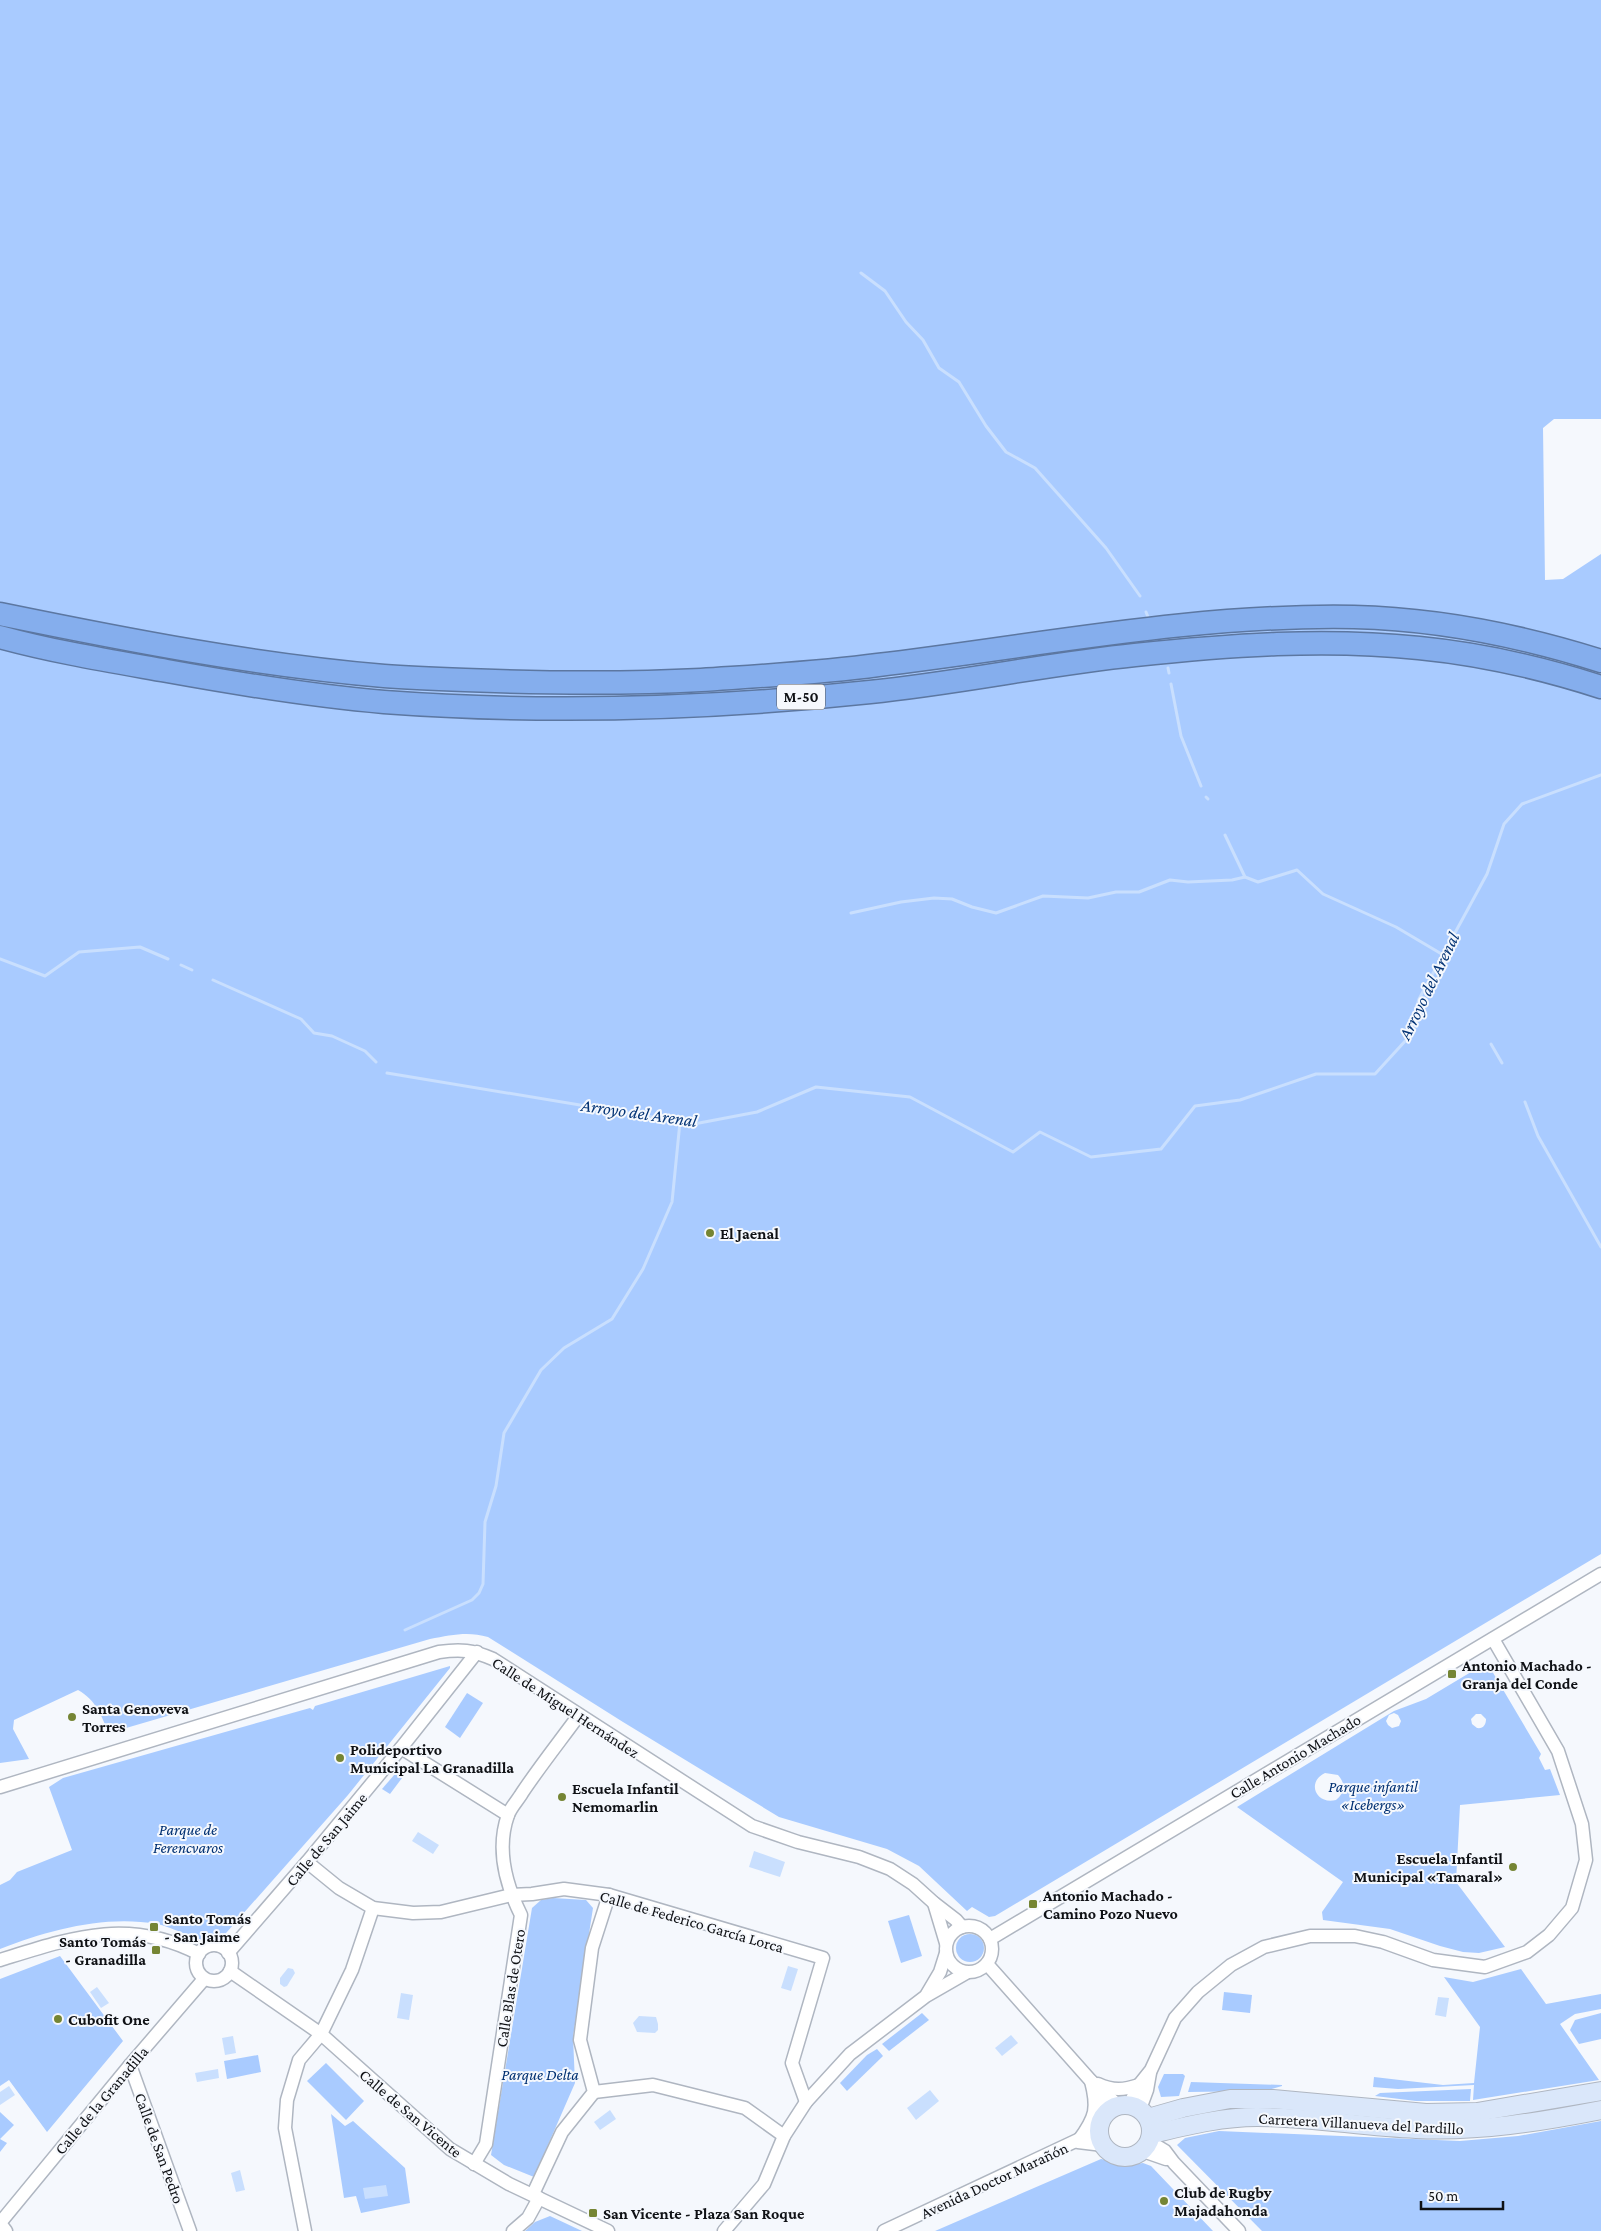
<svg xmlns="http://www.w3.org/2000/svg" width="1601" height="2231" viewBox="0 0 1601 2231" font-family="'Crimson Pro',serif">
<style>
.green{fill:#a9cbff;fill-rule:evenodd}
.water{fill:#c9dffe}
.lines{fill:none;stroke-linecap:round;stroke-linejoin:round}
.stream{stroke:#c9dffe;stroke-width:3}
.street-casing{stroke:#afb6c1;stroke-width:15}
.secondary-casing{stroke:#afb6c1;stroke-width:20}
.highway-casing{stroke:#5c77a1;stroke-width:25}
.street{stroke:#fff;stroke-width:12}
.secondary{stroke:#dae7fa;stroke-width:18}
.highway{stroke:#85aeed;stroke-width:22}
.poi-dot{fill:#758534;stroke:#f5f8fd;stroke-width:2}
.labels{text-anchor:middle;stroke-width:4;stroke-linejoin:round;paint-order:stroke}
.shield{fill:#f5f8fd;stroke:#54565b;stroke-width:1}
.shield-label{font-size:15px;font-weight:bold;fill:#0f1115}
.poi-label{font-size:16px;font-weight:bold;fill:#0f1115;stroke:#f5f8fd;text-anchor:start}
.street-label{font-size:16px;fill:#0f1115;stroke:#f5f8fd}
.park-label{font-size:16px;font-style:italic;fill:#003072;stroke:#f5f8fd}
.water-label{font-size:18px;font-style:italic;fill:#033375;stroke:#f5f8fd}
</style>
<rect width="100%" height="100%" fill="#f5f8fd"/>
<g class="green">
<path d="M0,0H1601V419H1554L1543,428L1545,580L1563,579L1601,554V1554L995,1916L989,1917L972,1907L967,1911L919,1866L887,1849L779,1817L623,1722L488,1637C468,1631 451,1635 430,1639L109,1733C100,1714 97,1701 78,1690L14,1720L13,1729L29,1759L0,1763Z"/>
<path d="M450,1666V1668L348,1795L219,1941C201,1944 176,1928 157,1924C104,1915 49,1930 0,1949V1885L10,1880L17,1872L72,1850L49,1787L63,1778L310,1708L313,1710L315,1706Z"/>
<path d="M1481,1666H1488L1492,1671L1541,1754L1539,1758L1545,1770L1550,1769L1560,1795L1460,1805L1456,1882L1505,1947L1479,1953L1463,1952L1440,1946L1390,1929L1323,1920L1322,1912L1343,1882L1237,1807L1394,1711L1426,1699ZM1394,1713L1398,1715L1401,1721L1399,1726L1392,1728L1388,1725L1386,1721L1389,1715ZM1476,1714H1481L1486,1719C1486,1725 1483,1729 1477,1728L1472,1724L1471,1719ZM1325,1773L1338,1775C1346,1784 1345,1793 1336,1800C1316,1805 1306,1782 1325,1773Z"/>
<path d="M467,1693L483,1703L460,1738L445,1727Z"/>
<path d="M401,1767L408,1770L390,1794L382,1789Z"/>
<path d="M553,1898L586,1900L593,1908L573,2037L575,2083L534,2177L504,2165L491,2155L532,1908L541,1900Z"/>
<path d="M909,1915L922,1956L901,1963L888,1921Z"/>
<circle cx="970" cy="1948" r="14"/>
<path d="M60,1956L123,2041L47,2132L9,2080L0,2086V1979Z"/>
<path d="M1521,1969L1546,2004L1601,1994V2009L1575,2014L1560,2024L1599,2080L1473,2100L1474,2085L1398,2089L1373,2087L1374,2077L1443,2085L1474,2083L1480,2027L1444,1977L1473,1982Z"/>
<path d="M1224,1992L1252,1995L1250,2013L1222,2010Z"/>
<path d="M922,2013L929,2020L889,2051L882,2044Z"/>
<path d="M1601,2013V2039L1579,2044L1570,2030L1575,2020Z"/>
<path d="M877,2049L883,2056L847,2091L840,2083L867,2055Z"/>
<path d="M258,2055L261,2072L227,2079L224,2061Z"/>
<path d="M326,2063L364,2101L346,2120L307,2081Z"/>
<path d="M1164,2074H1183L1185,2076L1179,2096L1161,2097L1158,2087Z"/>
<path d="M1191,2082L1282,2085V2086L1265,2091L1188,2092Z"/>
<path d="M1471,2089L1470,2101H1416L1375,2096L1380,2093Z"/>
<path d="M0,2112L14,2125L0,2139L7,2143L0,2152Z"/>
<path d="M331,2114L345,2126L353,2121L405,2168L410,2203L361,2213L356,2196L344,2198Z"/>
<path d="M1601,2121V2231H1262L1177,2145L1185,2138L1219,2131L1460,2141L1518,2136Z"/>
<path d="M1101,2159L1130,2165L1143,2163L1151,2166L1213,2231H935Z"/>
<path d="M550,2216L582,2231H525L535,2222Z"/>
</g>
<g class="water">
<path d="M418,1832L439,1845L433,1854L412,1841Z"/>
<path d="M754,1851L785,1862L780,1877L749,1867Z"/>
<path d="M788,1966L798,1969L791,1991L781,1988Z"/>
<path d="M288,1968L293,1969L295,1973L287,1986L284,1987L280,1984V1978Z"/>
<path d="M97,1987L109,2003L101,2008L90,1992Z"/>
<path d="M401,1993L413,1995L409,2020L397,2018Z"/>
<path d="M1438,1997L1449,1998L1446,2017L1435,2015Z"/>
<path d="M639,2016L656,2017L658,2024V2030L655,2033L637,2032L633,2023Z"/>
<path d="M1011,2035L1018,2043L1002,2056L995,2048Z"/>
<path d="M233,2036L236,2053L225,2055L222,2038Z"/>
<path d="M218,2069L219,2078L197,2082L195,2073Z"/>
<path d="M9,2086L15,2095L0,2105V2092Z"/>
<path d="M930,2090L939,2101L916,2120L907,2108Z"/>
<path d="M610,2110L616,2119L600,2130L594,2122Z"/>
<path d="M240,2170L245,2190L236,2192L231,2173Z"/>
<path d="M386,2185L388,2196L365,2199L363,2188Z"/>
</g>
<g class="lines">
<g class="stream">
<path d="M861,273L885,291L906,322L923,340L939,368L959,382L986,426L1006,452L1035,468L1106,548L1140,596"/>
<path d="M1146,612L1148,617"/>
<path d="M1168,668L1169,673"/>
<path d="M1171,684L1181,736L1201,786"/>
<path d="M1206,797L1208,799"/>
<path d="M1225,835L1245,877L1258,882L1297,870L1323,894L1396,927L1445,956"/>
<path d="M851,913L901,902L934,898L952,899L972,907L996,913L1043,896L1088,898L1116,892H1139L1170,880L1188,882L1232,880L1245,877"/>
<path d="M0,959L45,976L79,952L140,947L168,959"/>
<path d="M181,965L192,970"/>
<path d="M213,980L301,1019L314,1033L332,1036L365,1051L376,1062"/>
<path d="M1491,1044L1502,1063"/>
<path d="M387,1073L694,1124L757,1112L816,1087L910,1097L1013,1152L1040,1132L1091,1157L1161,1149L1195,1106L1240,1100L1316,1074H1375L1407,1039L1419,999L1487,874L1504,824L1522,804L1601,775"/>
<path d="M1525,1102L1538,1136L1601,1247"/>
<path d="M405,1630L472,1600L479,1593L483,1584L485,1522L496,1486L504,1433L541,1370L564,1348L612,1319L643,1269L672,1202L680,1122"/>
</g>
<g class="street-casing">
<g id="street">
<path d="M401,1748L508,1815"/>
<path d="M0,1787L439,1652C461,1649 472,1650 493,1659L752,1826L798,1842L859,1857L890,1869L913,1884L934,1903L956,1920L962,1927"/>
<path d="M307,1862L339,1888L373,1908L413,1913L441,1912L511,1895L532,1894L564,1889L609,1895L823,1958L792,2063L806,2102"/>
<path d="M934,1903L946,1943"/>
<circle cx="969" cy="1949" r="23"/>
<path d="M990,1939L1601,1574"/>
<circle cx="214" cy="1963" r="18"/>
<path d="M228,1953L307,1862L401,1748L477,1652"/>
<path d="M0,1960C71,1938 128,1917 199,1954"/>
<path d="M987,1964L1091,2081L1119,2106"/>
<path d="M230,1971L321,2034L450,2149L509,2184L608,2231"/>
<path d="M927,1994L940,1972L946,1953"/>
<path d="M130,2065L190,2231"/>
<path d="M1098,2084C1113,2091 1124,2090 1139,2085"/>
<path d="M594,2092L653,2085L745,2108L784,2136"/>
<path d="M1099,2093L1106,2104L1108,2112"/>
<path d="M1129,2105L1139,2085L1151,2070L1175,2018L1198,1992L1231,1965L1264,1947L1310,1936H1355L1383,1942L1433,1960L1485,1967L1527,1952L1549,1935L1572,1908L1586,1860L1582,1824L1558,1751L1493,1639"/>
<path d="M1140,2109L1147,2090L1150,2073"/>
<path d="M1079,2140C1096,2117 1098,2108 1091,2081"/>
<path d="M1078,2142L1103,2145"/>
<path d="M1150,2142L1165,2151L1174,2163L1239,2231"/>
<path d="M1143,2151L1166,2159"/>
<path d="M474,2164L486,2144L521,1915C506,1885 496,1849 508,1815C511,1807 518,1800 522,1793C540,1766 560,1741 579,1715"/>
<path d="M533,2194L562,2132L594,2092L580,2040L592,1948L609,1895"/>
<path d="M6,2231L0,2223L130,2065L204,1979"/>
<path d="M305,2231L285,2128L287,2100L299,2060L321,2034L352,1970L373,1908"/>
<path d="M513,2231L528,2218L539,2198"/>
<path d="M724,2231L764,2184L784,2136L806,2102L850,2054L926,1996L966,1973"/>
<path d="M884,2231L1099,2130"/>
</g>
</g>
<g class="secondary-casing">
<g id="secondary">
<circle cx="1125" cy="2131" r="26"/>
<path d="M1148,2118L1183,2108L1230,2099H1273L1426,2113L1477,2112L1601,2091"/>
<path d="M1152,2134C1186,2126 1221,2117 1257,2117C1310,2117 1363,2127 1416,2129C1479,2132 1540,2122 1601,2110"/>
</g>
</g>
<g class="highway-casing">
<g id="highway">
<path d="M0,614C127,640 255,665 384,676C411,678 438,679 465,680C543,683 622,684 701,680C760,676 820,673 878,665C1036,646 1195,614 1354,617C1437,619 1522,636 1601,661"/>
<path d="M0,637C55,652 111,661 167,671C239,684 311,696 384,702C546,714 709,709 870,692C959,683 1047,664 1135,655C1229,645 1325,638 1419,648C1481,654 1542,668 1601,687"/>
</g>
</g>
<use href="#street" class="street"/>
<use href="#secondary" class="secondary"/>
<use href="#highway" class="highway"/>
</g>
<g class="poi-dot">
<circle cx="710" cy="1233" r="5"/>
<rect x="1447" y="1669" width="10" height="10" rx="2.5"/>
<circle cx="72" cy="1717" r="5"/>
<circle cx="340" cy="1758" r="5"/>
<circle cx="562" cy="1797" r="5"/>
<circle cx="1513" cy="1867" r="5"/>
<rect x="1028" y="1899" width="10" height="10" rx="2.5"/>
<rect x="149" y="1922" width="10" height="10" rx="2.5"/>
<rect x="151" y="1945" width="10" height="10" rx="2.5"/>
<circle cx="58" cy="2019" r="5"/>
<circle cx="1164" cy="2201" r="5"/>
<rect x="588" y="2208" width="10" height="10" rx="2.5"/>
</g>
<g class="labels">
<rect class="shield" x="777" y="684.5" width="48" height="25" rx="4"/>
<g class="shield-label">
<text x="801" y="702">M-50</text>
</g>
<g class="poi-label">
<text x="720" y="1239">El Jaenal</text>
<text x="1462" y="1671">Antonio Machado -<tspan x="1462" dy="18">Granja del Conde</tspan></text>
<text x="82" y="1714">Santa Genoveva<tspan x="82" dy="18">Torres</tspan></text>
<text x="350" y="1755">Polideportivo<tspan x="350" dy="18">Municipal La Granadilla</tspan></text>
<text x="572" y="1794">Escuela Infantil<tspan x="572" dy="18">Nemomarlin</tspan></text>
<text x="1503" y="1864" text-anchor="end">Escuela Infantil<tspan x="1503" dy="18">Municipal «Tamaral»</tspan></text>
<text x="1043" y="1901">Antonio Machado -<tspan x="1043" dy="18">Camino Pozo Nuevo</tspan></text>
<text x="164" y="1924">Santo Tomás<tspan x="164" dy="18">- San Jaime</tspan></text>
<text x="146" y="1947" text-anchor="end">Santo Tomás<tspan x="146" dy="18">- Granadilla</tspan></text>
<text x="68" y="2025">Cubofit One</text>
<text x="1174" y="2198">Club de Rugby<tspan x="1174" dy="18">Majadahonda</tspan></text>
<text x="603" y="2219">San Vicente - Plaza San Roque</text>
</g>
<g class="street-label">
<text transform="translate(566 1707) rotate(33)" y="6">Calle de Miguel Hernández</text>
<text transform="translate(1295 1756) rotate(-31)" y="6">Calle Antonio Machado</text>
<text transform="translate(326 1839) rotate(-50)" y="6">Calle de San Jaime</text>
<text transform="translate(692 1921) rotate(16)" y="6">Calle de Federico García Lorca</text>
<text transform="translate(510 1988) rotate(-81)" y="6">Calle Blas de Otero</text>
<text transform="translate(101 2100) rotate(-50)" y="6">Calle de la Granadilla</text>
<text transform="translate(411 2113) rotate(40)" y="6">Calle de San Vicente</text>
<text transform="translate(1361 2123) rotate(3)" y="6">Carretera Villanueva del Pardillo</text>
<text transform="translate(160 2148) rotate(70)" y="6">Calle de San Pedro</text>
<text transform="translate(994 2180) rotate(-25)" y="6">Avenida Doctor Marañón</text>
</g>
<g class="park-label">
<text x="1373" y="1792">Parque infantil<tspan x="1373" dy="18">«Icebergs»</tspan></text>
<text x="188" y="1835">Parque de<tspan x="188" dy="18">Ferencvaros</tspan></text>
<text x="540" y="2080">Parque Delta</text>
</g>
<g class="water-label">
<text transform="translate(1429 986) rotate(-64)" y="6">Arroyo del Arenal</text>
<text transform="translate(639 1113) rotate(8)" y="6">Arroyo del Arenal</text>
</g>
</g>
<path d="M1421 2201v8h82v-8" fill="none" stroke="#0f1115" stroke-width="2.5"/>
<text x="1428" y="2201" font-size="15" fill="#0f1115" stroke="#f5f8fd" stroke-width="4" paint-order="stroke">50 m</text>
</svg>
